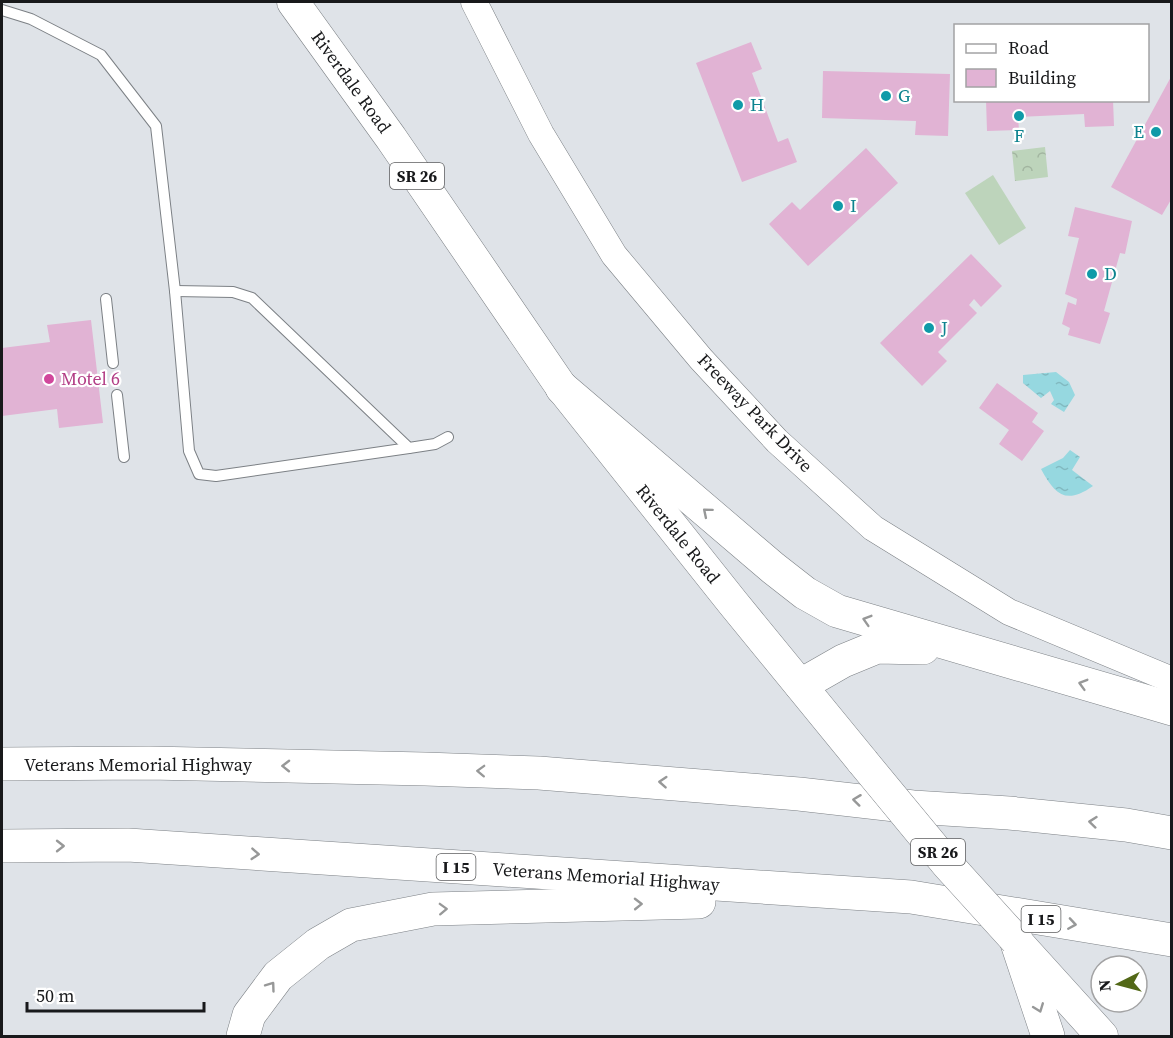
<svg xmlns="http://www.w3.org/2000/svg" width="1173" height="1038" viewBox="0 0 1173 1038" font-family="'Source Serif 4',serif">
<style>
.grass{fill:#bdd4bb}
.park{fill:url(#park-crowns)}
.water{fill:url(#water-ripples)}
.building{fill:#e1b3d4}
.lines{fill:none;stroke-linecap:round;stroke-linejoin:round}
.service-casing{stroke:#7c8085;stroke-width:12}
.tertiary-casing{stroke:#7c8085;stroke-width:27}
.primary-casing{stroke:#7c8085;stroke-width:33}
.motorway-casing{stroke:#7c8085;stroke-width:34}
.service{stroke:#fff;stroke-width:10}
.tertiary{stroke:#fff;stroke-width:26}
.primary{stroke:#fff;stroke-width:32}
.motorway{stroke:#fff;stroke-width:33}
.primary-bridge-casing{stroke:#7c8085;stroke-width:33;stroke-linecap:butt}
.primary-bridge{stroke:#fff;stroke-width:32}
.oneway{stroke:#979898}
.culture-dot{fill:#0f9aa8;stroke:#fff;stroke-width:2}
.hotel-dot{fill:#d1479c;stroke:#fff;stroke-width:2}
.labels{text-anchor:middle;stroke-width:4.5;stroke-linejoin:round;paint-order:stroke}
.shield{fill:#fff;stroke:#5d5e5f;stroke-width:1.5}
.shield-label{font-size:16px;font-weight:bold;fill:#18191b}
.street-label{font-size:18px;fill:#18191b;stroke:#fff}
.culture-label{font-size:18px;fill:#0d838f;stroke:#fff;text-anchor:start}
.hotel-label{font-size:18px;fill:#b23c85;stroke:#fff;text-anchor:start}
</style>
<defs>
<pattern id="park-crowns" width="20" height="18" patternUnits="userSpaceOnUse" patternTransform="scale(1.5)"><rect width="20" height="18" fill="#bdd4bb"/><path d="M2 6a3 3 0 1 1 6 0M12 15a3 3 0 1 1 6 0" fill="none" stroke="#a2b5a0"/></pattern>
<pattern id="water-ripples" width="26" height="14" patternUnits="userSpaceOnUse" patternTransform="scale(1.5)"><rect width="26" height="14" fill="#96d8e0"/><path d="M2 4q2-2 4 0t4 0M15 11q2-2 4 0t4 0" fill="none" stroke="#81b9c0"/></pattern>
</defs>
<rect width="100%" height="100%" fill="#dfe3e8"/>
<path class="grass" d="M993,175L1026,228L999,245L965,193Z"/>
<path class="park" d="M1045,147L1048,177L1015,181L1012,151Z"/>
<g class="water">
<path d="M1056,372L1069,382L1075,395L1064,412L1051,404L1054,400L1050,391L1041,398L1023,383V375Z"/>
<path d="M1070,450L1080,457L1072,470L1093,486C1066,505 1055,495 1041,469L1063,458Z"/>
</g>
<g class="building">
<path d="M751,42L762,69L752,73L778,142L788,138L797,162L742,182L696,63Z"/>
<path d="M823,71L950,74L948,136L915,135L916,121L822,118Z"/>
<path d="M1172,75V198L1162,215L1111,187Z"/>
<path d="M986,100H1113L1114,126L1085,127L1084,114L1018,117L1019,130L987,131Z"/>
<path d="M866,148L898,183L808,266L769,224L792,202L800,210Z"/>
<path d="M1075,207L1132,221L1125,254L1120,253L1104,311L1110,313L1100,344L1068,335L1070,328L1062,324L1068,302L1076,305L1077,299L1065,294L1079,238L1068,236Z"/>
<path d="M971,254L1002,286L981,307L974,299L969,305L977,313L938,352L947,361L922,386L880,343Z"/>
<path d="M91,320L103,423L59,428L57,409L2,416V348L50,342L47,325Z"/>
<path d="M997,383L1038,413L1032,422L1044,431L1022,461L999,444L1009,430L979,408Z"/>
</g>
<g class="lines">
<g class="service-casing">
<g id="service">
<path d="M2,10L31,19L101,55L156,126L175,291L189,451L199,474L216,476L409,448"/>
<path d="M175,291L233,292L252,298L409,448L435,444L448,437"/>
<path d="M106,299L113,363"/>
<path d="M117,395L124,457"/>
</g>
</g>
<g class="tertiary-casing">
<path id="tertiary" d="M474,2L541,134L614,255L701,359L777,441L873,528L1009,612L1172,680"/>
</g>
<g class="primary-casing">
<g id="primary">
<path d="M293,2L391,138L562,388L733,603L863,762"/>
<path d="M1016,941L1102,1036"/>
</g>
</g>
<g class="motorway-casing">
<g id="motorway">
<path d="M562,388L773,568L805,593L837,611L1172,709"/>
<path d="M801,685L843,661L877,647L923,648"/>
<path d="M2,764L149,763L425,769L539,773L799,794L913,807L1009,813L1126,825L1172,833"/>
<path d="M2,846L128,845L911,897L1172,940"/>
<path d="M1016,940L1048,1036"/>
<path d="M243,1036L249,1015L278,976L318,944L351,925L433,909L699,902"/>
</g>
</g>
<use href="#service" class="service"/>
<use href="#tertiary" class="tertiary"/>
<use href="#primary" class="primary"/>
<use href="#motorway" class="motorway"/>
<g class="primary-bridge-casing">
<path id="primary-bridge" d="M863,762L948,865L1016,940"/>
</g>
<use href="#primary-bridge" class="primary-bridge"/>
</g>
<defs><path id="oneway-chevron" d="M-2-3.5L2.5 0L-2 3.5" fill="none" stroke-width="1.6" stroke-linecap="round" stroke-linejoin="round" transform="scale(1.5)"/></defs>
<g class="oneway">
<use href="#oneway-chevron" transform="translate(707 512) rotate(-140)"/>
<use href="#oneway-chevron" transform="translate(867 620) rotate(-163)"/>
<use href="#oneway-chevron" transform="translate(1083 684) rotate(-164)"/>
<use href="#oneway-chevron" transform="translate(286 766) rotate(-179)"/>
<use href="#oneway-chevron" transform="translate(481 771) rotate(-178)"/>
<use href="#oneway-chevron" transform="translate(663 782) rotate(-176)"/>
<use href="#oneway-chevron" transform="translate(857 800) rotate(-173)"/>
<use href="#oneway-chevron" transform="translate(1093 822) rotate(-174)"/>
<use href="#oneway-chevron" transform="translate(60 846)"/>
<use href="#oneway-chevron" transform="translate(255 854) rotate(4)"/>
<use href="#oneway-chevron" transform="translate(638 904) rotate(-1)"/>
<use href="#oneway-chevron" transform="translate(443 909) rotate(-2)"/>
<use href="#oneway-chevron" transform="translate(1072 924) rotate(9)"/>
<use href="#oneway-chevron" transform="translate(271 986) rotate(-54)"/>
<use href="#oneway-chevron" transform="translate(1039 1008) rotate(69)"/>
</g>
<g class="culture-dot">
<circle cx="886" cy="96" r="6"/>
<circle cx="738" cy="105" r="6"/>
<circle cx="1019" cy="116" r="6"/>
<circle cx="1156" cy="132" r="6"/>
<circle cx="838" cy="206" r="6"/>
<circle cx="1092" cy="274" r="6"/>
<circle cx="929" cy="328" r="6"/>
</g>
<circle class="hotel-dot" cx="49" cy="379" r="6"/>
<g class="labels">
<g class="shield">
<rect x="390" y="163" width="54" height="26" rx="4.5"/>
<rect x="911" y="839" width="54" height="26" rx="4.5"/>
<rect x="436.5" y="854" width="39" height="26" rx="4.5"/>
<rect x="1021.5" y="906" width="39" height="26" rx="4.5"/>
</g>
<g class="shield-label">
<text x="417" y="182">SR 26</text>
<text x="938" y="858">SR 26</text>
<text x="456" y="873">I 15</text>
<text x="1041" y="925">I 15</text>
</g>
<g class="street-label">
<text transform="translate(351 82) rotate(54)" y="6">Riverdale Road</text>
<text transform="translate(755 413) rotate(46)" y="6">Freeway Park Drive</text>
<text transform="translate(678 534) rotate(51)" y="6">Riverdale Road</text>
<text x="138" y="771">Veterans Memorial Highway</text>
<text transform="translate(606 877) rotate(4)" y="6">Veterans Memorial Highway</text>
</g>
<g class="culture-label">
<text x="898" y="102">G</text>
<text x="750" y="111">H</text>
<text x="1144" y="138" text-anchor="end">E</text>
<text x="1019" y="142" text-anchor="middle">F</text>
<text x="850" y="212">I</text>
<text x="1104" y="280">D</text>
<text x="941" y="334">J</text>
</g>
<g class="hotel-label">
<text x="61" y="385">Motel 6</text>
</g>
</g>
<rect width="1173" height="1038" fill="none" stroke="#18191b" stroke-width="6"/>
<rect x="954" y="24" width="195" height="78" fill="#ffffff" stroke="#a3a3a4" stroke-width="1.5"/>
<rect x="966" y="44" width="30" height="9" fill="#ffffff" stroke="#a3a3a4" stroke-width="1.5"/>
<text x="1008" y="54" font-size="18" fill="#18191b">Road</text>
<rect x="966" y="69" width="30" height="18" fill="#e1b3d4" stroke="#a3a3a4" stroke-width="1.5"/>
<text x="1008" y="84" font-size="18" fill="#18191b">Building</text>
<g transform="translate(1119 984) rotate(264)"><circle r="28" fill="#ffffff" stroke="#a3a3a4" stroke-width="1.5"/>
<path d="M0-4.5L10 22L0 15L-10 22Z" fill="#526817"/>
<text y="-9" font-size="16" font-weight="bold" text-anchor="middle" fill="#18191b">N</text>
</g>
<path d="M27 1002v9h177v-9" fill="none" stroke="#18191b" stroke-width="3"/>
<text x="36" y="1002" font-size="18" fill="#18191b" stroke="#ffffff" stroke-width="4.5" paint-order="stroke">50 m</text>
</svg>
